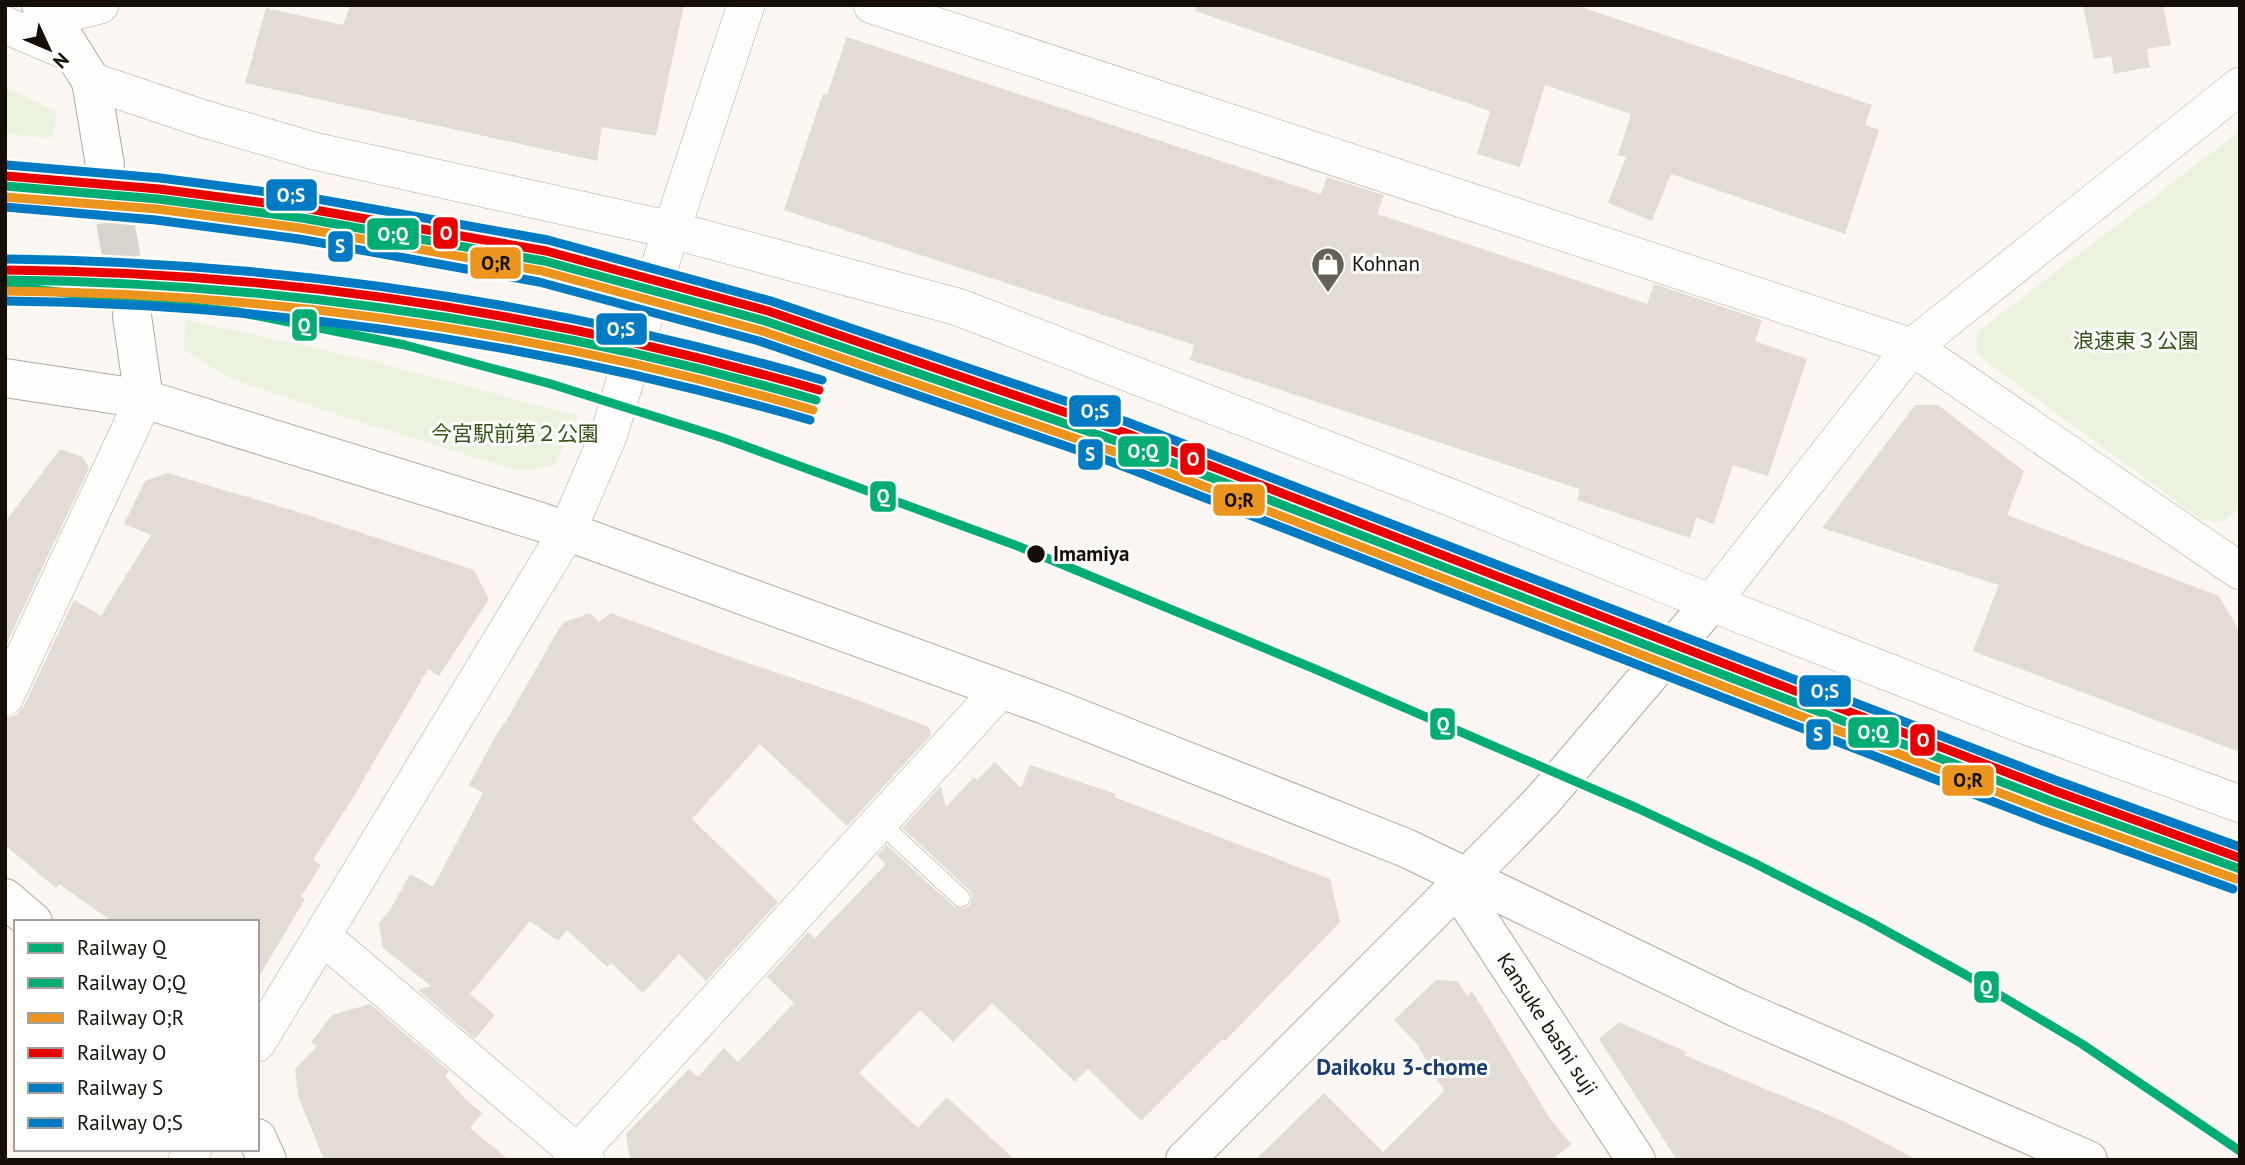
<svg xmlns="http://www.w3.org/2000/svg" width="2245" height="1165" viewBox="0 0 2245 1165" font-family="'PT Sans','Noto Sans JP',sans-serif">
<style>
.green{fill:#ebf2de}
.building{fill:#e2dcd5}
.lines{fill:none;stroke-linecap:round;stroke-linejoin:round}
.secondary-tunnel{stroke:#d9d3ce;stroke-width:38;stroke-dasharray:38 19;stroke-linecap:butt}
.lane-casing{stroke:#afa9a2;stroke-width:19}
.street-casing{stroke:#afa9a2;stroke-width:38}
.secondary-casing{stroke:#afa9a2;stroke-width:40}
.lane{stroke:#fefefd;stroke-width:18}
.street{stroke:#fefefd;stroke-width:37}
.secondary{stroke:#fefefd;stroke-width:38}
.rail-1-casing{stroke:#fff;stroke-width:14}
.rail-2-casing{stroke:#fff;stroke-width:14}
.rail-3-casing{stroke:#fff;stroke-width:14}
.rail-4-casing{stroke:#fff;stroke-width:14}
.rail-5-casing{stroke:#fff;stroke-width:14}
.rail-6-casing{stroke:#fff;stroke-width:14}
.rail-1{stroke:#02ad73;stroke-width:9}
.rail-2{stroke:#02ad73;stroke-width:9}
.rail-3{stroke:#ec951e;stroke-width:9}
.rail-4{stroke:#e80000;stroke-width:9}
.rail-5{stroke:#007ac2;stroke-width:9}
.rail-6{stroke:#007ac2;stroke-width:9}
.stop-dot{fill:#160f07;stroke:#fff;stroke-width:2.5}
.labels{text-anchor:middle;stroke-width:6;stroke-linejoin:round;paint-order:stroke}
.poi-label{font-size:21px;fill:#160f07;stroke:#fff;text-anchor:start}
.park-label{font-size:21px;fill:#375217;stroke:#fff}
.stop-label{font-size:21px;font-weight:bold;fill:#160f07;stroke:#fff;text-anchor:start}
.street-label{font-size:21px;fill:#160f07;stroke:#fff}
.neighbourhood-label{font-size:23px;font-weight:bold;fill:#1a3e73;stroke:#fff}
.line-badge{stroke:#fff;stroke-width:2.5}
.badge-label{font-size:19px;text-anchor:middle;font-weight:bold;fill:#fff}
.pale-badge-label{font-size:19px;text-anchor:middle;font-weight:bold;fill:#111}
</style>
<rect width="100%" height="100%" fill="#fbf6f1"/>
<g class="green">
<path d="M5,87L57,112L53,138L5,134Z"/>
<path d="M2240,131V508L2222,522L2202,520L1977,355V332Z"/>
<path d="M186,320L365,359L578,416L554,466L519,471L358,421L227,377L183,349Z"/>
</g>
<g class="building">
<path d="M350,5H684L656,136L602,127L597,161L245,83L266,8L343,25Z"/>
<path d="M1197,5H1575L1872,105L1865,125L1879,130L1845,234L1671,174L1652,221L1608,203L1626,157L1618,155L1631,114L1545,85L1520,167L1477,154L1490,111L1195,11Z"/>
<path d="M2083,5H2163L2171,45L2147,49L2150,67L2114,74L2111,56L2094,59Z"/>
<path d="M847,37L1321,194L1327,177L1384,195L1377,214L1647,304L1654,284L1762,320L1755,341L1807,359L1768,476L1733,465L1714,524L1696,518L1690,538L1577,500L1580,489L1190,360L1194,345L784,210L823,94L827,95Z"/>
<path d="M1915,405H1938L2024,471L2007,515L2219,596L2240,632V752L1973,651L1999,585L1822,528Z"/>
<path d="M60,449L83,457L89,468L5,647V522Z"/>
<path d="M167,473L308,515L474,570L489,599L439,676L428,669L354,796L313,860L321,865L301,897L305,899L257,980V922H113L59,884L56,888L5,845V718L16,715L24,706L74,600L101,616L151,535L124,524L145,481Z"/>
<path d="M590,613L599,622L611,613L730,657L855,699L929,727L931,735L847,826L760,744L692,819L778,902L706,981L679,954L643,993L611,963L607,967L567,930L558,941L530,921L470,994L495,1015L475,1039L418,990L431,986L383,948L379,923L390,910L410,874L433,887L483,793L469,785L495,737L509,716L560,627L564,622Z"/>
<path d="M995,762L1021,788L1030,765L1116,794L1114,797L1330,879L1340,922L1225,1041L1223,1039L1141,1121L1088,1069L1075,1082L992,1003L953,1042L920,1010L859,1073L918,1128L947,1097L1015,1160H630L626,1134L689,1069L698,1077L724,1048L738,1062L794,1003L767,977L808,932L815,938L886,864L877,855L887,845L953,906L964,909L970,905L972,895L969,890L902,828L941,786L946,807L974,777L977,780Z"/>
<path d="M1436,980L1457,981L1467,996L1472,991L1551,1120L1571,1144L1552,1160H1255L1324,1093L1383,1152L1444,1091L1417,1044L1394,1020Z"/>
<path d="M370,1004L449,1071L445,1076L466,1100L482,1113L470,1128L509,1160H324L298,1096L295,1069L317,1046L311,1042L332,1015Z"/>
<path d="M1619,1022L1687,1052L1684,1055L1845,1122L1917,1160H1677L1599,1039Z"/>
</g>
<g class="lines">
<path class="secondary-tunnel" d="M105,165L132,316"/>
<g class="lane-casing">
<path id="lane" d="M879,822L961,898"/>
</g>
<g class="street-casing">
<g id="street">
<path d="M872,5L1912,347L2240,571"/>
<path d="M51,17L100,5"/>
<path d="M5,25L74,54"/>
<path d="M91,81L201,118L314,151L672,230L958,307L1452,498L1711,603L2024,725L2240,804"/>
<path d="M1711,603L1912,347L2240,86"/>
<path d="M5,697L144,399"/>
<path d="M322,936L586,1160"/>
<path d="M257,1043L567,532L609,434L659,268L746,5"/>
<path d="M187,1160L193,1149"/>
<path d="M571,1160L1001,689"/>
</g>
</g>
<g class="secondary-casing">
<g id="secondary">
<path d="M41,5L51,17L91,81L105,165"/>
<path d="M132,316L144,399"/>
<path d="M5,378L144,399L541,522L1045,705L1406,848L1739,1009L2088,1160"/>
<path id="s1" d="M1458,888L1636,1160"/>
<path d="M5,898L33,922"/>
<path d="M257,1138L267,1160"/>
<path d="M1185,1160L1505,839L1542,801L1711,603"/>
</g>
</g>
<use href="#lane" class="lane"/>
<use href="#street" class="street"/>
<use href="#secondary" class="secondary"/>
<g class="rail-1-casing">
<path id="rail-1" d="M5,286L238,312L405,345L551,384L723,438L1015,545L1315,669L1637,808L1754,863L1870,922L1966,975L2082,1044L2240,1151"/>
</g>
<g class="rail-2-casing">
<g id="rail-2">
<path d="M5,186L158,199L302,218L544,261L765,321L1119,442L2051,801L2240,869"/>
<path d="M5,280C280,283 552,324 816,400"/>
</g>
</g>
<g class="rail-3-casing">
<g id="rail-3">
<path d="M5,197L157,209L300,228L542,271L762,331L1115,452L2047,811L2236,879"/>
<path d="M5,291C279,293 550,334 813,410"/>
</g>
</g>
<g class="rail-4-casing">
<g id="rail-4">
<path d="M6,176L159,189L304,208L546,251L768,311L1123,432L2055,791L2240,858"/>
<path d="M5,270C281,272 554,314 819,390"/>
</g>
</g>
<g class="rail-5-casing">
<g id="rail-5">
<path d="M5,207L156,220L299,239L539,282L759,341L1112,462L2043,821L2233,889"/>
<path d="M5,301C278,304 548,345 810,420"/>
</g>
</g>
<g class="rail-6-casing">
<g id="rail-6">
<path d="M7,165L160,178L306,197L548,240L771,301L1127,422L2058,781L2240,847"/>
<path d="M5,259C282,262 556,303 822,380"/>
</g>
</g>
<use href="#rail-1" class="rail-1"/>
<use href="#rail-2" class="rail-2"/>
<use href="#rail-3" class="rail-3"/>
<use href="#rail-4" class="rail-4"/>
<use href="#rail-5" class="rail-5"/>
<use href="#rail-6" class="rail-6"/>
</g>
<defs>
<g id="shop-pin" transform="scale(1.75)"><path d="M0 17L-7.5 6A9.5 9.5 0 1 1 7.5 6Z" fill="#666059" stroke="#fff"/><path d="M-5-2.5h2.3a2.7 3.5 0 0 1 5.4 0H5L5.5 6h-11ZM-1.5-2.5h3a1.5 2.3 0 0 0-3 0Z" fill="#fff"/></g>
</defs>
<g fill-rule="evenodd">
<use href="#shop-pin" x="1328" y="264"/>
</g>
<circle class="stop-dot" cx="1036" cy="554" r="10"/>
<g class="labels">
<g class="poi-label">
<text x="1352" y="271">Kohnan</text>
</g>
<g class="park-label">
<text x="2136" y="348">浪速東３公園</text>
<text x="515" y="441">今宮駅前第２公園</text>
</g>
<g class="stop-label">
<text x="1053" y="561">Imamiya</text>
</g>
<g class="street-label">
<text dy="7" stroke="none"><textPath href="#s1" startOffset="163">Kansuke bashi suji</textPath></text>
</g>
<g class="neighbourhood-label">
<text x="1402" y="1075">Daikoku 3-chome</text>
</g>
</g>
<g class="line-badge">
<rect x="265" y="178" width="53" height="34" rx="7" fill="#007ac2"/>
<rect x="432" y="216" width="27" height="34" rx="7" fill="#e80000"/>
<rect x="366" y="217" width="54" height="34" rx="7" fill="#02ad73"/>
<rect x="327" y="230" width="27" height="33" rx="7" fill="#007ac2"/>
<rect x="469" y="246" width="53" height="34" rx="7" fill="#ec951e"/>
<rect x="291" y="308" width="27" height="34" rx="7" fill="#02ad73"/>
<rect x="595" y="312" width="53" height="34" rx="7" fill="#007ac2"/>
<rect x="1068" y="394" width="54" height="34" rx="7" fill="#007ac2"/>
<rect x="1117" y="435" width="53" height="33" rx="7" fill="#02ad73"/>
<rect x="1077" y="438" width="27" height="33" rx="7" fill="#007ac2"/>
<rect x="1179" y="442" width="27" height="34" rx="7" fill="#e80000"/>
<rect x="869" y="480" width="28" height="33" rx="7" fill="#02ad73"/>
<rect x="1212" y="483" width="54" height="34" rx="7" fill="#ec951e"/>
<rect x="1798" y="674" width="54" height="34" rx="7" fill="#007ac2"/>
<rect x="1429" y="707" width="27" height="34" rx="7" fill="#02ad73"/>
<rect x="1847" y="716" width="53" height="33" rx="7" fill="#02ad73"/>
<rect x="1805" y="718" width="27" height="33" rx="7" fill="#007ac2"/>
<rect x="1909" y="723" width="27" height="34" rx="7" fill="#e80000"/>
<rect x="1941" y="764" width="54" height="33" rx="7" fill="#ec951e"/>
<rect x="1973" y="970" width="27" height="34" rx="7" fill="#02ad73"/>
</g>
<g class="badge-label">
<text x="291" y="202">O;S</text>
<text x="446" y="240">O</text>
<text x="393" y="241">O;Q</text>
<text x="340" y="253">S</text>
<text x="304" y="332">Q</text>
<text x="621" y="336">O;S</text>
<text x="1095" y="418">O;S</text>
<text x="1143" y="458">O;Q</text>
<text x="1090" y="461">S</text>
<text x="1193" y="466">O</text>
<text x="883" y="503">Q</text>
<text x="1825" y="698">O;S</text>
<text x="1443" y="731">Q</text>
<text x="1873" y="739">O;Q</text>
<text x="1818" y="741">S</text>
<text x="1923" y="747">O</text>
<text x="1986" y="994">Q</text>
</g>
<g class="pale-badge-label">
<text x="496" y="270">O;R</text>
<text x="1239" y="507">O;R</text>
<text x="1968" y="787">O;R</text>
</g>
<rect width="2245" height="1165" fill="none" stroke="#160f07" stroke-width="14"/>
<rect x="14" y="920" width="245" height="231" fill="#ffffff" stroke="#a29f9c" stroke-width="2"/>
<rect x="28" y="943" width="35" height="10" fill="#02ad73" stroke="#a29f9c" stroke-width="2"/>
<text x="77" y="955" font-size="21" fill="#160f07">Railway Q</text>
<rect x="28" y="978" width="35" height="10" fill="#02ad73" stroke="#a29f9c" stroke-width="2"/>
<text x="77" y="990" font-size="21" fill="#160f07">Railway O;Q</text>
<rect x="28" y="1013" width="35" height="10" fill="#ec951e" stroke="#a29f9c" stroke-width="2"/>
<text x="77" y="1025" font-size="21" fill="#160f07">Railway O;R</text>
<rect x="28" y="1048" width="35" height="10" fill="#e80000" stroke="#a29f9c" stroke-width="2"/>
<text x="77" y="1060" font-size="21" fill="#160f07">Railway O</text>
<rect x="28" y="1083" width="35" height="10" fill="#007ac2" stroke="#a29f9c" stroke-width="2"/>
<text x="77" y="1095" font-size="21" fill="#160f07">Railway S</text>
<rect x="28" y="1118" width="35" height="10" fill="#007ac2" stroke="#a29f9c" stroke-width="2"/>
<text x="77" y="1130" font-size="21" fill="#160f07">Railway O;S</text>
<g transform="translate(49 49) rotate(134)" stroke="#ffffff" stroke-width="5" paint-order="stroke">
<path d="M0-5L12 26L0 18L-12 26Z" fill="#160f07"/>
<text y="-10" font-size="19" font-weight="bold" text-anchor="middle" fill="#160f07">N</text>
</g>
</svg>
